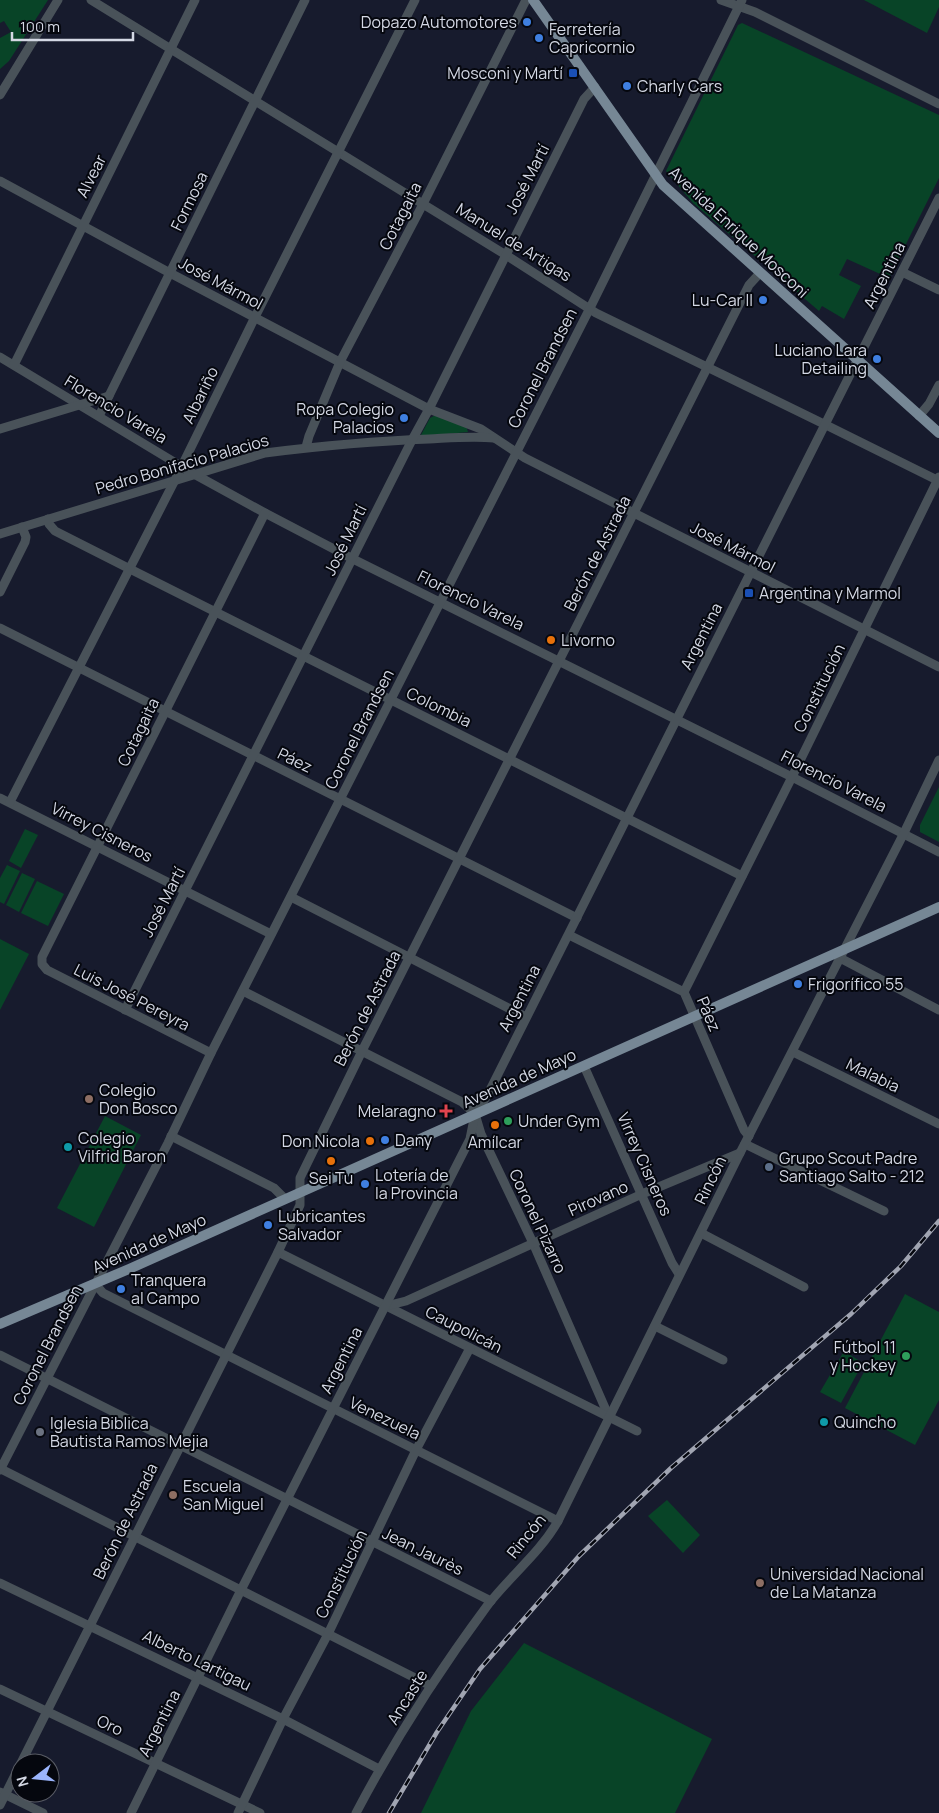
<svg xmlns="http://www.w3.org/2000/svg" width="939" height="1813" viewBox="0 0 939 1813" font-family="Manrope,sans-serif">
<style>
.green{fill:#084427}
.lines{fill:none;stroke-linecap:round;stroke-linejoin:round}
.minor{stroke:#495259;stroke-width:9}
.major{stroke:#768795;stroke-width:10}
.rail-casing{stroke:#a1a5b2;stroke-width:4.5}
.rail{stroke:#05070e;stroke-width:2.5;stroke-dasharray:8;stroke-linecap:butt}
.shop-dot{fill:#3f7fe0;stroke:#05070e;stroke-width:2}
.transit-dot{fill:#1a4fb4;stroke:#05070e;stroke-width:2}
.food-dot{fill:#e8710a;stroke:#05070e;stroke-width:2}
.education-dot{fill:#8d6e63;stroke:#05070e;stroke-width:2}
.health-dot{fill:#e0444e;stroke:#05070e;stroke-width:2}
.leisure-dot{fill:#2e9e5b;stroke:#05070e;stroke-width:2}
.culture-dot{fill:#0f9aa8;stroke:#05070e;stroke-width:2}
.service-dot{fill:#5c6f8a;stroke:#05070e;stroke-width:2}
.worship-dot{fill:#6b7280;stroke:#05070e;stroke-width:2}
.labels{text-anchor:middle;stroke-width:4;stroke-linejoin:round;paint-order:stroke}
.poi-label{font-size:16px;fill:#d4d8e4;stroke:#05070e;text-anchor:start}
.street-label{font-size:16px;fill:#d4d8e4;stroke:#05070e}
</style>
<rect width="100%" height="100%" fill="#171b2d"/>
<g class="green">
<path d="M0,0H48L9,61L0,69V38L11,32L4,21L0,23Z"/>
<path d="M864,0H939V7L927,33Z"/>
<path d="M742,23L939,115V178L889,278L847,259L839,275L861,286L844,319L822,306L819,311L693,203L666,171L738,25Z"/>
<path d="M436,415L466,426L468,432L425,436L421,435L430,418Z"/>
<path d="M939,787V842L920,832V825Z"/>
<path d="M25,829L38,835L21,868L9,861Z"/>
<path d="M7,865L20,871L4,904L0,902V878Z"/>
<path d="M22,873L35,879L19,912L6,905Z"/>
<path d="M37,881L64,894L48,926L21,913Z"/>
<path d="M0,939L29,954L0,1010Z"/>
<path d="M105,1116L141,1135L94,1227L57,1208Z"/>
<path d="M905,1294L939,1312V1400L915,1445L845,1408Z"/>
<path d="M844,1351L863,1363L841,1403L820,1392Z"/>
<path d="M667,1500L700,1535L683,1553L648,1516Z"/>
<path d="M524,1643L712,1739L675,1813H421L471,1711Z"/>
</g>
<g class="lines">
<g class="minor">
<path d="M91,0L506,255L596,313L826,425L937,480"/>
<path d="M721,0L755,12L939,104"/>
<path d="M0,95L58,0"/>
<path d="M0,181L170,273L429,409L481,429L525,458L939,667"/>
<path d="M902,272L939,290"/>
<path d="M0,357L194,474L265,513L353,559L792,777L939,852"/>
<path d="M14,365L195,0"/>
<path d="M99,416L305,0"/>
<path d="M919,416L929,404L939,385"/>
<path d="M0,429L109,396"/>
<path d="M306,447L309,436L340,362L423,204L526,0"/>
<path d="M48,519L49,524L55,531L130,569L742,876"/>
<path d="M0,534L265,453C320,446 374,441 429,439C450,438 472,436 494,438"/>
<path d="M0,592L25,542L26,537L22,527"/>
<path d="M0,628L577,918"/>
<path d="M0,798L271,934"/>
<path d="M10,802L175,480L255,317L415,0"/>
<path d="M291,897L526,1017"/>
<path d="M569,935L684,992L744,1130L749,1136"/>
<path d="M840,958L939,1010"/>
<path d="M243,991L462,1102L475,1114L481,1134L533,1243L609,1417"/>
<path d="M684,992L792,777L939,477"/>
<path d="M125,1010L412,440L429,409L584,99L595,87"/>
<path d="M793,1052L939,1124"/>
<path d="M211,1053L47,970L42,964V957L265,513"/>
<path d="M584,1066L672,1263L679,1274"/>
<path d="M171,1136L274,1188L285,1199"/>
<path d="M745,1144L884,1211"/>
<path d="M701,1233L804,1287"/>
<path d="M278,1252L637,1431"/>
<path d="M95,1284L103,1293L558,1521"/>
<path d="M386,1306L406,1301L642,1194L740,1153"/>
<path d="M655,1326L723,1360"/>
<path d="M0,1355L491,1601"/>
<path d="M1,1469L431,1686"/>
<path d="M0,1470L168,1143L211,1053L590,308L742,0"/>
<path d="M0,1583L283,1719L379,1769"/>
<path d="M0,1689L260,1813"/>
<path d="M21,1763L278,1252L300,1205V1178L362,1051L749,285L760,273"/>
<path d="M0,1792L43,1813"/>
<path d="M0,1805L20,1765"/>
<path d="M131,1813L241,1590L470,1139L475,1114L487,1096L939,198"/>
<path d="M238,1813L283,1719L328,1634L416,1450L470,1348"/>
<path d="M356,1813C394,1741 438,1672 487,1606C509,1577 540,1553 558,1521L740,1153L904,833L939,760"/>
</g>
<g class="major">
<path d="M533,0L663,185L939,433"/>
<path d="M0,1324L129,1269L939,907"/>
</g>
<g class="rail-casing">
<path id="rail" d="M389,1813L437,1732L480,1669L579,1556L671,1468L851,1314L901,1266L939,1221"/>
</g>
<use href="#rail" class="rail"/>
</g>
<g class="shop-dot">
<circle cx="527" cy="22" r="5"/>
<circle cx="539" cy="38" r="5"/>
<circle cx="627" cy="86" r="5"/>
<circle cx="763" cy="300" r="5"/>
<circle cx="877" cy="359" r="5"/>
<circle cx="404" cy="418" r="5"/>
<circle cx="798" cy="984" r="5"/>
<circle cx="385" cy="1140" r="5"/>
<circle cx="365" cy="1184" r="5"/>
<circle cx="268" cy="1225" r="5"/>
<circle cx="121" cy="1289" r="5"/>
</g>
<g class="transit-dot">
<rect x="568" y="68" width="10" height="10" rx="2.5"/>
<rect x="744" y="588" width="10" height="10" rx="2.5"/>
</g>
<g class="food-dot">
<circle cx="551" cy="640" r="5"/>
<circle cx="495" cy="1125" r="5"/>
<circle cx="370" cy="1141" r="5"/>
<circle cx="331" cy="1161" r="5"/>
</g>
<g class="education-dot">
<circle cx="89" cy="1099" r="5"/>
<circle cx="173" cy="1495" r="5"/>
<circle cx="760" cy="1583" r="5"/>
</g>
<path class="health-dot" d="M443.5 1103.5h5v5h5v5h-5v5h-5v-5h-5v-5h5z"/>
<g class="leisure-dot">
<circle cx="508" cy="1121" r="5"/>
<circle cx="906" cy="1356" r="5"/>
</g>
<g class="culture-dot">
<circle cx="68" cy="1147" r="5"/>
<circle cx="824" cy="1422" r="5"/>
</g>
<circle class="service-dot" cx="769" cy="1167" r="5"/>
<circle class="worship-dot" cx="40" cy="1432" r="5"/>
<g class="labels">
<g class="poi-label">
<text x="517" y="28" text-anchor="end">Dopazo Automotores</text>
<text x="549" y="35">Ferretería<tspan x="549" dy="18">Capricornio</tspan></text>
<text x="563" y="79" text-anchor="end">Mosconi y Martí</text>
<text x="637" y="92">Charly Cars</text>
<text x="753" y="306" text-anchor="end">Lu-Car II</text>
<text x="867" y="356" text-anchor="end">Luciano Lara<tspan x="867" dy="18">Detailing</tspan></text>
<text x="394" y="415" text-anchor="end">Ropa Colegio<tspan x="394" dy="18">Palacios</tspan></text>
<text x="759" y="599">Argentina y Marmol</text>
<text x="561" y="646">Livorno</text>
<text x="808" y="990">Frigorífico 55</text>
<text x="99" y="1096">Colegio<tspan x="99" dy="18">Don Bosco</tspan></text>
<text x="436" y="1117" text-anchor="end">Melaragno</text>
<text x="518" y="1127">Under Gym</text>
<text x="78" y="1144">Colegio<tspan x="78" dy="18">Vilfrid Baron</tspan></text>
<text x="395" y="1146">Dany</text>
<text x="360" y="1147" text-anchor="end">Don Nicola</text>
<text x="495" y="1148" text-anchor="middle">Amílcar</text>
<text x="779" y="1164">Grupo Scout Padre<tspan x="779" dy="18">Santiago Salto - 212</tspan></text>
<text x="375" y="1181">Lotería de<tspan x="375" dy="18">la Provincia</tspan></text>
<text x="331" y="1184" text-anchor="middle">Sei Tu</text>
<text x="278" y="1222">Lubricantes<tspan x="278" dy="18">Salvador</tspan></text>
<text x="131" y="1286">Tranquera<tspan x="131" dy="18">al Campo</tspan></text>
<text x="896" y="1353" text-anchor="end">Fútbol 11<tspan x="896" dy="18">y Hockey</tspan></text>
<text x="834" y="1428">Quincho</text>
<text x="50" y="1429">Iglesia Biblica<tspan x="50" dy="18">Bautista Ramos Mejia</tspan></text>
<text x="183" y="1492">Escuela<tspan x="183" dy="18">San Miguel</tspan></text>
<text x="770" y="1580">Universidad Nacional<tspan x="770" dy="18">de La Matanza</tspan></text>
</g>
<g class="street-label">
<text transform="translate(91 176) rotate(-63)" y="6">Alvear</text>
<text transform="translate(527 179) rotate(-63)" y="6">José Martí</text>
<text transform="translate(189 201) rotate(-64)" y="6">Formosa</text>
<text transform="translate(400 216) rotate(-63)" y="6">Cotagaita</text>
<text transform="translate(739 232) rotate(43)" y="6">Avenida Enrique Mosconi</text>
<text transform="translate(514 242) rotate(32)" y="6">Manuel de Artigas</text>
<text transform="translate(884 275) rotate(-63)" y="6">Argentina</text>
<text transform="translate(221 283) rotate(28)" y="6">José Mármol</text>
<text transform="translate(542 368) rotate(-63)" y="6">Coronel Brandsen</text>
<text transform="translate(200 395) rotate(-64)" y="6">Albariño</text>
<text transform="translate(116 409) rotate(31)" y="6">Florencio Varela</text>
<text transform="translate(182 464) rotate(-16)" y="6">Pedro Bonifacio Palacios</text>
<text transform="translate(345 540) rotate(-64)" y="6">José Martí</text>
<text transform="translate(733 547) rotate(27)" y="6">José Mármol</text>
<text transform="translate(597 553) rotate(-63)" y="6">Berón de Astrada</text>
<text transform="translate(471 600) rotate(26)" y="6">Florencio Varela</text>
<text transform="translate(701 636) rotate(-63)" y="6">Argentina</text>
<text transform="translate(819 688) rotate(-64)" y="6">Constitución</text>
<text transform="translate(439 707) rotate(26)" y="6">Colombia</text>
<text transform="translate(359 729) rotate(-63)" y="6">Coronel Brandsen</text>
<text transform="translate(138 732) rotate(-64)" y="6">Cotagaita</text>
<text transform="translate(295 760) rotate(26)" y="6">Páez</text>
<text transform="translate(834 781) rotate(27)" y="6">Florencio Varela</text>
<text transform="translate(102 832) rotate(27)" y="6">Virrey Cisneros</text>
<text transform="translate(163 902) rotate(-63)" y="6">José Martí</text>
<text transform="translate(132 997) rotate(27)" y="6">Luis José Pereyra</text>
<text transform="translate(519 998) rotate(-63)" y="6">Argentina</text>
<text transform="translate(367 1008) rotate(-63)" y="6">Berón de Astrada</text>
<text transform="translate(709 1014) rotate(67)" y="6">Páez</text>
<text transform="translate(873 1075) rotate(26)" y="6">Malabia</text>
<text transform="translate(519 1078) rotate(-24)" y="6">Avenida de Mayo</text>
<text transform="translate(645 1164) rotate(66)" y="6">Virrey Cisneros</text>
<text transform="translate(710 1180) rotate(-64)" y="6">Rincón</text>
<text transform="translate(598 1198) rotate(-24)" y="6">Pirovano</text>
<text transform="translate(538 1221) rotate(65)" y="6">Coronel Pizarro</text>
<text transform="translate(149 1243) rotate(-24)" y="6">Avenida de Mayo</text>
<text transform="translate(464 1329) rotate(27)" y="6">Caupolicán</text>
<text transform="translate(47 1345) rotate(-63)" y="6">Coronel Brandsen</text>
<text transform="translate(341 1360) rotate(-63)" y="6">Argentina</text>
<text transform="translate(385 1418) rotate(26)" y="6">Venezuela</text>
<text transform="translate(125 1521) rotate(-64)" y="6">Berón de Astrada</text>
<text transform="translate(526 1536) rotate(-51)" y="6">Rincón</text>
<text transform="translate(423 1551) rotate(26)" y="6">Jean Jaurès</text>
<text transform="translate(341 1574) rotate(-64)" y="6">Constitución</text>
<text transform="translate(197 1660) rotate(26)" y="6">Alberto Lartigau</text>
<text transform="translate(407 1697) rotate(-58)" y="6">Ancaste</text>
<text transform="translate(159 1723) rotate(-63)" y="6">Argentina</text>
<text transform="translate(110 1725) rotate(25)" y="6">Oro</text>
</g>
</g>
<g transform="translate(35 1778) rotate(254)"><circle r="24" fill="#05070e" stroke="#585b64"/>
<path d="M0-4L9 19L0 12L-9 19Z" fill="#9bb5fd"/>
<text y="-8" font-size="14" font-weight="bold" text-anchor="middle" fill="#d4d8e4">N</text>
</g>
<path d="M12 32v8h121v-8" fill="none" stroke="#d4d8e4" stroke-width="2.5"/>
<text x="20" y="32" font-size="15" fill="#d4d8e4" stroke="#05070e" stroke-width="4" paint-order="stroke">100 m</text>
</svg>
